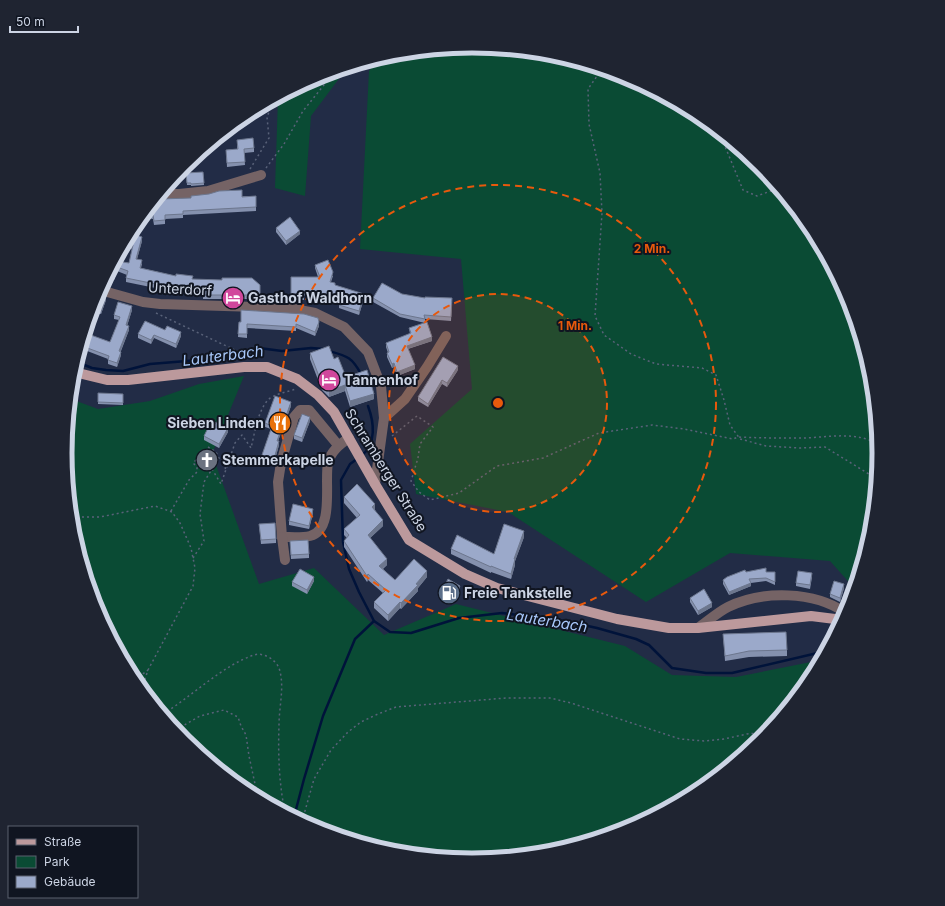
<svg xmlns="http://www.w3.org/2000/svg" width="945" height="906" viewBox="0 0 945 906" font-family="Inter,sans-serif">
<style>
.green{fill:#0a4b34}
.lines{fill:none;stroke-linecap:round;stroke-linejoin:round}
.stream{stroke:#00133a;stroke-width:2.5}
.path{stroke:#596279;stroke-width:1.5;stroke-dasharray:2 3;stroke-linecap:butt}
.minor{stroke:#756365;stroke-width:10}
.major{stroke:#bc999c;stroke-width:10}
.wall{fill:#8591ae}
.shaded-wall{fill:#6c768d}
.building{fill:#9ba9ca;stroke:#6c768d}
.ring{fill:none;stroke:#e8590c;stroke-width:2;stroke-dasharray:7 5}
.labels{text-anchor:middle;stroke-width:4;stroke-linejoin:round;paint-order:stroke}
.street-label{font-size:14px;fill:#ccd4e4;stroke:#101521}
.poi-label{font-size:14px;font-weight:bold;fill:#ccd4e4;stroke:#101521;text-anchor:start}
.water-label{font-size:15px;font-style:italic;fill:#a8c8fb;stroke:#101521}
.rim{fill:none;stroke:#ccd4e4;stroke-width:5}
.centre{fill:#e8590c;stroke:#101521;stroke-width:2}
.ring-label{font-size:12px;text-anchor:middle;font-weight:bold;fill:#e8590c;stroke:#101521;stroke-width:4;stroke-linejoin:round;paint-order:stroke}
</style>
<rect width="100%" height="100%" fill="#222c46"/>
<g class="green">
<path d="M473,46L552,54L628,77L699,115L760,165L811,227L849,297L872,374L879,453L872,533L855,589L830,561L730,553L646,602L508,512L416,494L410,444L472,389L461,259L360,249L369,71L378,58L393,54Z"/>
<path d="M347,68L311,116L305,196L275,188L278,98L317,77Z"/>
<path d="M244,376L212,454L259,584L314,568L384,635L456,604L625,646L672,675L736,677L821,660L811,679L760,741L698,792L628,829L552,852L472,860L393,852L317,829L246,791L185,741L134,679L96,609L73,532L66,453L71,399L98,409L150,401L199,384Z"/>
</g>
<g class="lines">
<g class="stream">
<path d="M329,351C347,356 352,357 361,374"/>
<path d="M77,362L92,368L106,370L123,371L150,364L236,357L259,348L282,351L311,348L324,349"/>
<path d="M361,456C377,444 374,422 368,406"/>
<path d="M357,459L350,464L341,480L343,542L349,569L359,592L374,621L390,632L411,633L459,618L502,613L565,621L597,628L636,639L649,645L672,668L706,673H732L826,651"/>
<path d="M294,817L304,779L323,716L355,639L374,621"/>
</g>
<g class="path">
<path d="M602,69L588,89L589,124L600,173L602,213L595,316L604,335L631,354L656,364L702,368L716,375L724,400L730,425L740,439L766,446L800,448L825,447L877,479"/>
<path d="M721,133L722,139L743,190L757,196L779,188"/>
<path d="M266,168L284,144L303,111L328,80L331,73"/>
<path d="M250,169L269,138L267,117L273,102L272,101"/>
<path d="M156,313L252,358"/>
<path d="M392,436L417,416L433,427L420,444L418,458L411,481L419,492L430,500L459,493L497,466L543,458L599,433L652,425L684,429L733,439L738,437C759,438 779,438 800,438C826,438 856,430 879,445"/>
<path d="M208,447L216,452L220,460L223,459L226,471"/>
<path d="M212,469L221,484L235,443L242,435L251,448C255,432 257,414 267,401C273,394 287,392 296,389"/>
<path d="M171,511L189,480L197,472V467L193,463L196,460"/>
<path d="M72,517H100L155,506L172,512L180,523L191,548L195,568L193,586L148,670L142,688"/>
<path d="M193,558L204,541L200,514L204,482L212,469"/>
<path d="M135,680L148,670"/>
<path d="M163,714C191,697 223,665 254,655C263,652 275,659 279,668C285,686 279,706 279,725C278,754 279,784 285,812"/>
<path d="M176,730L200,716L224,710L238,717L241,726L246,735L249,756L258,798"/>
<path d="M300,820L303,818L314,779L331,750L348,732L361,722L378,714L396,707L506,698H550L571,703L680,739L704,741L724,739L747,734L768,732"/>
</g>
<g class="minor">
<path d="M161,194H179L208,191L261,175"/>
<path d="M100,290L143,302L160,304L289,308L315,313L344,327L368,352L381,386L384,418L375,484"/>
<path d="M384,418L405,399L427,367L446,336"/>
<path d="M338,445L309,410H300L294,417L281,463L278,482L282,537C291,537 302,538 310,536C335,530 324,481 328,463C331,451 340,444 349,438"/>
<path d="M282,537L285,560"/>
<path d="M698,628C708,621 718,612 728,607C763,590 814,591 846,613"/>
</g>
<path class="major" d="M74,372L107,380H128L244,367H267L297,379L318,395L334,412L375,484L409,540L465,574L497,588L617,619L669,628H698L811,616L843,620"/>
</g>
<g class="wall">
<path d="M227,130V136H221Z"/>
<path d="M237,140L254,148V152L244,153L245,165L227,167L226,150L237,149Z"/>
<path d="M203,172L204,185L191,186V185H187L186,173Z"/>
<path d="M256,196V211L183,215V218L165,219V224L154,225L153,219L142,217L155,201L160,202L191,198Z"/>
<path d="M276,228L300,234L286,245L276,232Z"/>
<path d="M131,233L142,241L137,259L142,264L141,268L193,280L260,285V299H203V295L170,291L126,282V278L127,275L117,271L114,280L107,278L116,261L129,263L132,249L124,246Z"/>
<path d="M315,265L333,276L331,282L335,285L364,298L359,315L339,308V305L304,295V300H291V277H318L315,268Z"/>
<path d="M402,294L425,298L452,302L451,321L425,319V323L400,317L373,302V298Z"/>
<path d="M97,297L106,300L101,314L97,313L89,335L110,342L119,320L114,319V315L132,310L127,326L129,330L121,351V355L117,367L108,364V359L82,349L81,352L80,351Z"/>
<path d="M241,310L319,326L315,336L296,328V331L247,328V338L238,337L239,322H241Z"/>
<path d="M409,328L432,341L408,349L415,369L397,376L394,367L392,368L387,357V353H388L386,347V343L410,334Z"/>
<path d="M165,330L181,336L176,348L154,338L151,344L138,338V334Z"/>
<path d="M310,353L334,359L346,377L374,399L350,407L345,391L329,397L322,390L310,359Z"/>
<path d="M458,370L447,387L442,384L428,407L418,401V397Z"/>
<path d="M98,393L123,394V405L98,404Z"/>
<path d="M291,406L278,441L279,445L274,463L262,459V455L271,429L265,427V423Z"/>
<path d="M310,421L302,442L294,439V435Z"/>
<path d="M211,430L228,432L219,448L204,440V436Z"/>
<path d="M344,497L375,510L383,526L370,538L387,565L383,569L395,580L427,577L418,588V591L401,609L400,608L388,621L374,608V602L383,593L368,580L367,582L344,547V541L347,538L344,535V529L357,518L344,503Z"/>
<path d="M313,513L309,529L289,525V521Z"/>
<path d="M259,524L276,539V543L261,544Z"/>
<path d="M524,537L515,561V565L511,579L491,572V573L451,554V549L494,554Z"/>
<path d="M290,541L309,554V558L291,559Z"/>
<path d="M746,572H775V585L766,581L751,583V586L729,595L723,584V580Z"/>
<path d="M812,577L810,589L796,586V583Z"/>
<path d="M314,581L307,594L292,586V582Z"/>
<path d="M460,588L454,599L442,592V591Z"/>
<path d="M844,588L840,602L830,597V594Z"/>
<path d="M690,598L712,607L698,615L690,602Z"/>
<path d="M723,634L787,650V656L749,657L725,661Z"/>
</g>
<g class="shaded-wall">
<path d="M300,231V234L286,245V241Z"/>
<path d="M142,237V241L136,263V259Z"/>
<path d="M117,267V271L114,280V276Z"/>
<path d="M364,294V298L359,315V311Z"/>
<path d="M106,296V300L101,314V310Z"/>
<path d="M132,306V310L126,329V325Z"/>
<path d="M97,309V313L88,338V334Z"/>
<path d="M319,322V326L315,336V332Z"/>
<path d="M129,326V330L119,355V351Z"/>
<path d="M181,332V336L176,348V344Z"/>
<path d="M154,335V338L151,344V340Z"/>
<path d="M432,337V341L407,349V346Z"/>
<path d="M121,352V355L117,367V363Z"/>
<path d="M394,363V367L392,368V364Z"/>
<path d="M415,365V369L397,376V372Z"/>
<path d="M458,366V370L447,387V383Z"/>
<path d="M442,380V384L428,407V404Z"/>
<path d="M345,385V391L329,397V391Z"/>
<path d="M374,394V399L350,407V401Z"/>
<path d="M291,402V406L277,444V441Z"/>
<path d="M310,417V421L302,442V438Z"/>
<path d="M228,428V432L219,448V444Z"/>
<path d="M279,441V445L274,463V459Z"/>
<path d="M375,504V510L372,513V507Z"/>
<path d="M313,509V513L309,529V526Z"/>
<path d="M383,520V526L368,540V535Z"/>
<path d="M524,531V537L515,561V565L511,579V574L514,559Z"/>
<path d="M387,559V565L379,571V566Z"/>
<path d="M427,571V577L418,588V591L401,609V603L416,584Z"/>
<path d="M368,574V580L367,582V576Z"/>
<path d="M314,577V581L307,594V590Z"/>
<path d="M751,583V586L729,595V592Z"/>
<path d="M844,584V588L840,602V598Z"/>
<path d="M460,586V588L454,599V597Z"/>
<path d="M400,602V608L388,621V615Z"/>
<path d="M712,603V607L698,615V611Z"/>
</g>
<g class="building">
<path d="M253,138L254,148L244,149L245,162L227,163L226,150L238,149L237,140Z"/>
<path d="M203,172L204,183L191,184V183H187L186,173Z"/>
<path d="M242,190V197L256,196V207L183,211V214L165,215V220L154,221L153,215L145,214L155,201L160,202V199L191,198V196L209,194L219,191Z"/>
<path d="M290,217L300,231L286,241L276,228Z"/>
<path d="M131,233L142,237L136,259L142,260L140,268L176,276V274L193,276L192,279L222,280V278H252L260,285V295H203V291L170,287L126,278L128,271L117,267L114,276L109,274L116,261L129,263L133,245L126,243Z"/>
<path d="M328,260L333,272L330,282L335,283V285L364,294L359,311L339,305L340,302L304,292V296H291V277H320L315,265Z"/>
<path d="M382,283L402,294L425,298V297L452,298L451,317L424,315L425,319L400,314L373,298Z"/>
<path d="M98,293L106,296L101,310L97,309L88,334L110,342L120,317L114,315L118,302L132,306L126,325L129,326L119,351L121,352L117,363L108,360L109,356L82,346L97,297Z"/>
<path d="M241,310L304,314L318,318L319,322L315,332L296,324V327L247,324V334H238L239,322H241Z"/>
<path d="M145,321L165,330L167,326L181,332L176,344L154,335L151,340L138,334Z"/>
<path d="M427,322L432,337L407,346L415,365L397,372L394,363L392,364L387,353L389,352L386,343L411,333L409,328Z"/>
<path d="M329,346L334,359L338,357L346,377L367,370L374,394L350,401L345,385L329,391L322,384L310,353Z"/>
<path d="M443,357L458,366L447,383L442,380L428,404L418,397Z"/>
<path d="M98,393L123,394V403L98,402Z"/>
<path d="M275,396L291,402L277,441H279L274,459L262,455L272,426L265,423Z"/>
<path d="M302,414L310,417L302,438L294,435Z"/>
<path d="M216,422L228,428L219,444L204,436L208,428L211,430Z"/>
<path d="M357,484L375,504L372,507L383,520L368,535L387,559L379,566L395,580L414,559L427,571L416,584L418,585L401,603L400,602L388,615L374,602L386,590L368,574L367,576L344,541L349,535L344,529L360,515L344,497Z"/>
<path d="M293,504L313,509L309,526L289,521Z"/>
<path d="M275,523L276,539L261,540L259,524Z"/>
<path d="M504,524L524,531L514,559H515L511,574L491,566V567L451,549L457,535L494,554Z"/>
<path d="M308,540L309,554L291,555L290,541Z"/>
<path d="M766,568V572H775V582L766,578L749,579L751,583L729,592L723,580L727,577L745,570L746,572Z"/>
<path d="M300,569L314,577L307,590L292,582Z"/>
<path d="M798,571L812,573L810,585L796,583Z"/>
<path d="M448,579L460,586L454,597L442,591Z"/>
<path d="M834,581L844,584L840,598L830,594Z"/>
<path d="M704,589L712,603L698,611L690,598Z"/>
<path d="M786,632L787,650L749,651L725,656L723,634Z"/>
</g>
<circle cx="498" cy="403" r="109" fill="#e8590c" fill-opacity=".12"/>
<g class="ring">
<circle cx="498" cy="403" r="109"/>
<circle cx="498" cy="403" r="218"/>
</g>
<defs>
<g id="hotel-disc" transform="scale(1.15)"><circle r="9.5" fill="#d1479c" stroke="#101521"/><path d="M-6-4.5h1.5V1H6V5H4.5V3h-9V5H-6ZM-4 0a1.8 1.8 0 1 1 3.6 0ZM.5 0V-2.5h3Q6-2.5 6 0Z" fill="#fff"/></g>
<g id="restaurant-disc" transform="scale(1.15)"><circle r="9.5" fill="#e8710a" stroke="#101521"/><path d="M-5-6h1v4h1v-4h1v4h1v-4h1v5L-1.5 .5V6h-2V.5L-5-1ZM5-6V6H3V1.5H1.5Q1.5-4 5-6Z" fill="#fff"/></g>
<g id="church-disc" transform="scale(1.15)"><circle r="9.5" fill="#6b7280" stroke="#101521"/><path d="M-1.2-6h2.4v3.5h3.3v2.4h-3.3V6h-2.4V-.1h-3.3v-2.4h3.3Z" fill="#fff"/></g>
<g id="fuel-disc" transform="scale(1.15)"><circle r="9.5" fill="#5c6f8a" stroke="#101521"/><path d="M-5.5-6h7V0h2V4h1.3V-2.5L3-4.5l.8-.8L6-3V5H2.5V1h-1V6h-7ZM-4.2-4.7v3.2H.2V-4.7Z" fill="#fff"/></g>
</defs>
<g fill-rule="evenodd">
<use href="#hotel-disc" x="233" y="298"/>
<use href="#hotel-disc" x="329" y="380"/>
<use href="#restaurant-disc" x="280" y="423"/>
<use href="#church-disc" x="207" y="460"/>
<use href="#fuel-disc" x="449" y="593"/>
</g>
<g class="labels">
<g class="street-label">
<text transform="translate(180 289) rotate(3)" y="5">Unterdorf</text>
<text transform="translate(386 470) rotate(58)" y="5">Schramberger Straße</text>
</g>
<g class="poi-label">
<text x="248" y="303">Gasthof Waldhorn</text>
<text x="344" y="385">Tannenhof</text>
<text x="264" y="428" text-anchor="end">Sieben Linden</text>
<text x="222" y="465">Stemmerkapelle</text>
<text x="464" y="598">Freie Tankstelle</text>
</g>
<g class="water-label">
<text transform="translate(223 356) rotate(-7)" y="5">Lauterbach</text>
<text transform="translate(547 621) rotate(9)" y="5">Lauterbach</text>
</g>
</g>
<path d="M0 0H945V906H0ZM72 453a400 400 0 1 1 800 0a400 400 0 1 1-800 0Z" fill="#1f2431" fill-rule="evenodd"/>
<path class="rim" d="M72 453a400 400 0 1 1 800 0a400 400 0 1 1-800 0Z"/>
<circle cx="498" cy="403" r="6" class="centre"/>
<g class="ring-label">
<text x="652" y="253">2 Min.</text>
<text x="575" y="330">1 Min.</text>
</g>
<rect x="8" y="826" width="130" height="72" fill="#101521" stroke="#5b616f"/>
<rect x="16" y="839" width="20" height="6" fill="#bc999c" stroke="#5b616f"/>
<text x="44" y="846" font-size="12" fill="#ccd4e4">Straße</text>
<rect x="16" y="856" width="20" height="12" fill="#0a4b34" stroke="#5b616f"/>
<text x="44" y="866" font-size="12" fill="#ccd4e4">Park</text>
<rect x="16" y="876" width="20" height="12" fill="#9ba9ca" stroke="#5b616f"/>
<text x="44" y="886" font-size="12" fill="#ccd4e4">Gebäude</text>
<path d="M10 26v6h68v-6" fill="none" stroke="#ccd4e4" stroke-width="2"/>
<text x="16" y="26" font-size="12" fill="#ccd4e4" stroke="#101521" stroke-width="3" paint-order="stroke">50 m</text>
</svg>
